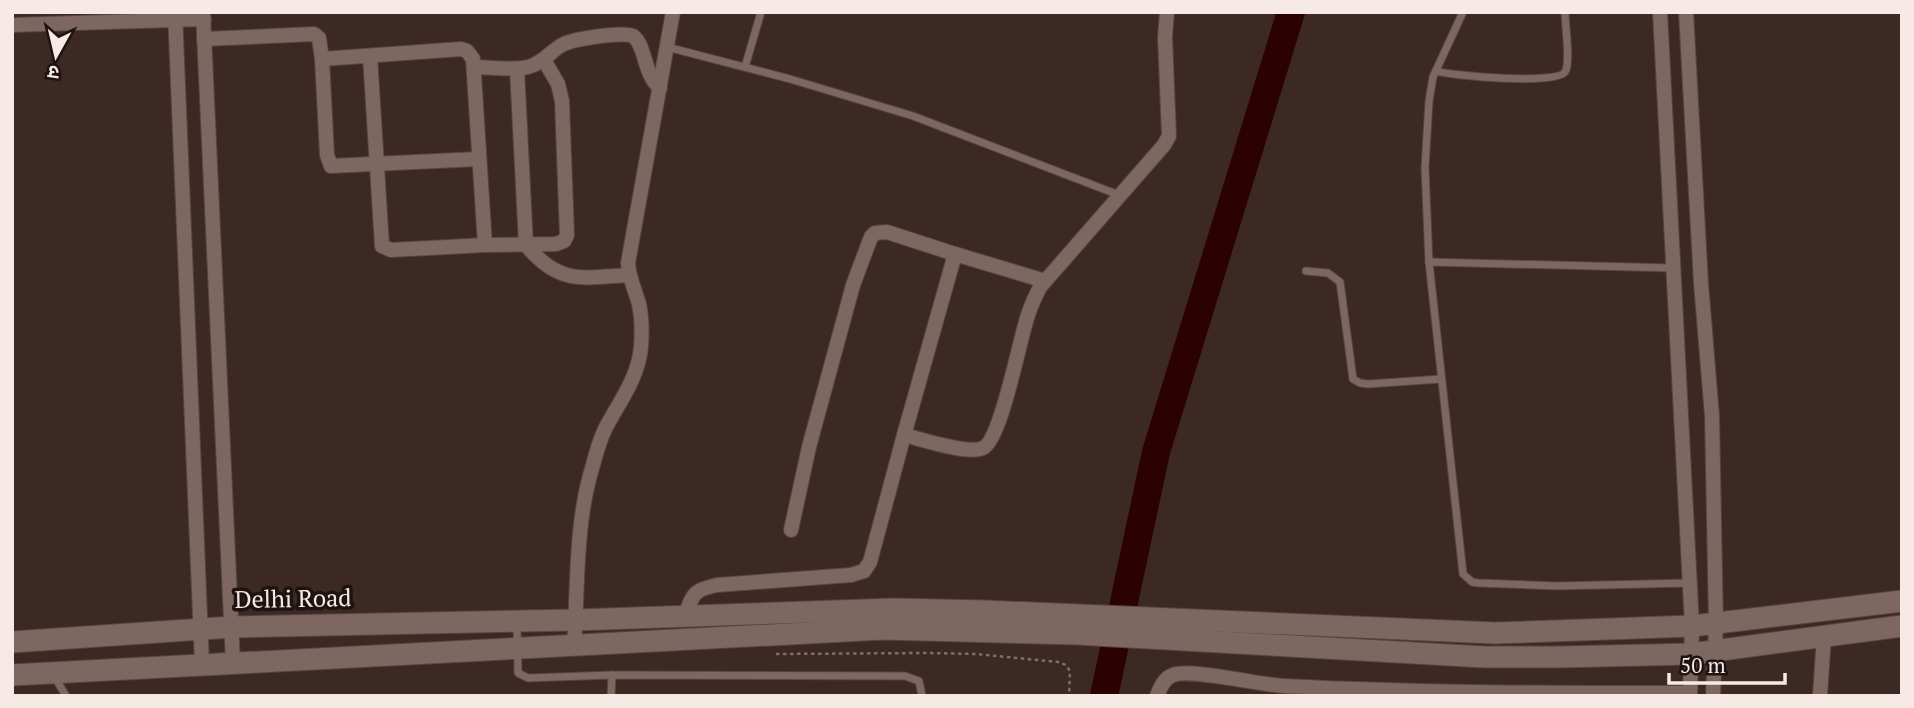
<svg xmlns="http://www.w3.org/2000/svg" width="1914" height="708" viewBox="0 0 1914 708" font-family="'PT Serif','Noto Sans Devanagari',serif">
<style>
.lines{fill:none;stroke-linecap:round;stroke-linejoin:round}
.river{stroke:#2b0200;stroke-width:28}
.service-casing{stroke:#564541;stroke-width:9}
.minor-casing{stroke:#564541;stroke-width:16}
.secondary-casing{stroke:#564541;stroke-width:23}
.path{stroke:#7f6d69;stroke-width:2.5;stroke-dasharray:3.5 3.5;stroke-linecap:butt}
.service{stroke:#7f6761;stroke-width:7}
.minor{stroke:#7f6761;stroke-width:14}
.secondary{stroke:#7f6761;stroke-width:21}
.labels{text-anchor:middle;stroke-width:7;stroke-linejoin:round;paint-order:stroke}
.street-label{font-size:24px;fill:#f7e9e6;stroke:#1d1412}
</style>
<rect width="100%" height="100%" fill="#3d2924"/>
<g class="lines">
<path class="river" d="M1104,696L1156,452L1291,12"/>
<g class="service-casing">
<g id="service">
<path d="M1463,12L1433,77L1429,101L1425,168L1429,262L1463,574L1472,582L1478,583L1557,586L1689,583"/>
<path d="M667,47L790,79L913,116L1119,195"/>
<path d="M745,67L761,12"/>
<path d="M1436,71C1452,76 1557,85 1565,72C1571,63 1565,25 1565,12"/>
<path d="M1429,262L1673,268"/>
<path d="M1306,271L1328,273L1340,282L1353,379L1360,383L1368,384L1441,379"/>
<path d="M517,625L518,673L528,678L612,675L905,676L919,681L922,696"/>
<path d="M54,676L66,696"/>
<path d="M611,696L612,675"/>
</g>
</g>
<g class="minor-casing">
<g id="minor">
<path d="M175,12L202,664"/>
<path d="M203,12L233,663"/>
<path d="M1660,12L1692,626L1690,696"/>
<path d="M1686,12L1701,283L1712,416L1716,624L1713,696"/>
<path d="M12,25L204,19"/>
<path d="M204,39L314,34L319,38L322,59L461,49L467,51L473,59L485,245L391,250L382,246L370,56"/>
<path d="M322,59L327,155L331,166L478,159"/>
<path d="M474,67C491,67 511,71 528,67C544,63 551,50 564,44C574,39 625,31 633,36C646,45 643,74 660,88"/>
<path d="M517,69L526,245C559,285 582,278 629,275"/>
<path d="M485,245L556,244L564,241L567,235L562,101L558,84L544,60"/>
<path d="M904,435L955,254L1045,281"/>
<path d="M791,530L809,447L853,285L871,237L875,233L887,232L955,254"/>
<path d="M685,616C693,594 693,590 717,585L851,575L864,571L870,562L904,435C921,439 968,455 983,448C1002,439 1020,335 1029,312C1032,303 1036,295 1040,287L1164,145L1169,136L1165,37L1167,12"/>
<path d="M574,645C578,586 575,522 593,465C596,453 600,440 605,429C619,402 638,379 641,347C642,333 642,318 639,304C635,290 629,278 628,263L673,12"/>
<path d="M1157,696C1160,688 1164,678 1173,675C1190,668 1261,685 1284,686C1419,693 1555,693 1690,693"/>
<path d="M1820,696L1824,636"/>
</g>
</g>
<g class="secondary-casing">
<g id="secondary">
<path d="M12,642L232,627L575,620L893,609L985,611L1495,633L1692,626L1902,601"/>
<path d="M12,675L883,629L1077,634L1485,657H1558L1691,654L1902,626"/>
</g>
</g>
<path class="path" d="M776,654L926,653L976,654L1058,662L1066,665L1070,671L1069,696"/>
<use href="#service" class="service"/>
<use href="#minor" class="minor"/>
<use href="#secondary" class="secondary"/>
</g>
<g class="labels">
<g class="street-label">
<text transform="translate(293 599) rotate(-1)" y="8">Delhi Road</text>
</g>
</g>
<rect width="1914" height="708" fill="none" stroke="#f7e9e6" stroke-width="28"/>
<g transform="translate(56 56) rotate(188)" stroke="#1d1412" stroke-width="5" paint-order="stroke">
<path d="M0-5L12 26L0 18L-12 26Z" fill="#f7e9e6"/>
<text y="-10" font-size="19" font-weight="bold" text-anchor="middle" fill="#f7e9e6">उ</text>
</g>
<path d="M1669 673v10h116v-10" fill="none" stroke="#f7e9e6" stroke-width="3.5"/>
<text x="1680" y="673" font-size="21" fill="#f7e9e6" stroke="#1d1412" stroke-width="5" paint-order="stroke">50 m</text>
</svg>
